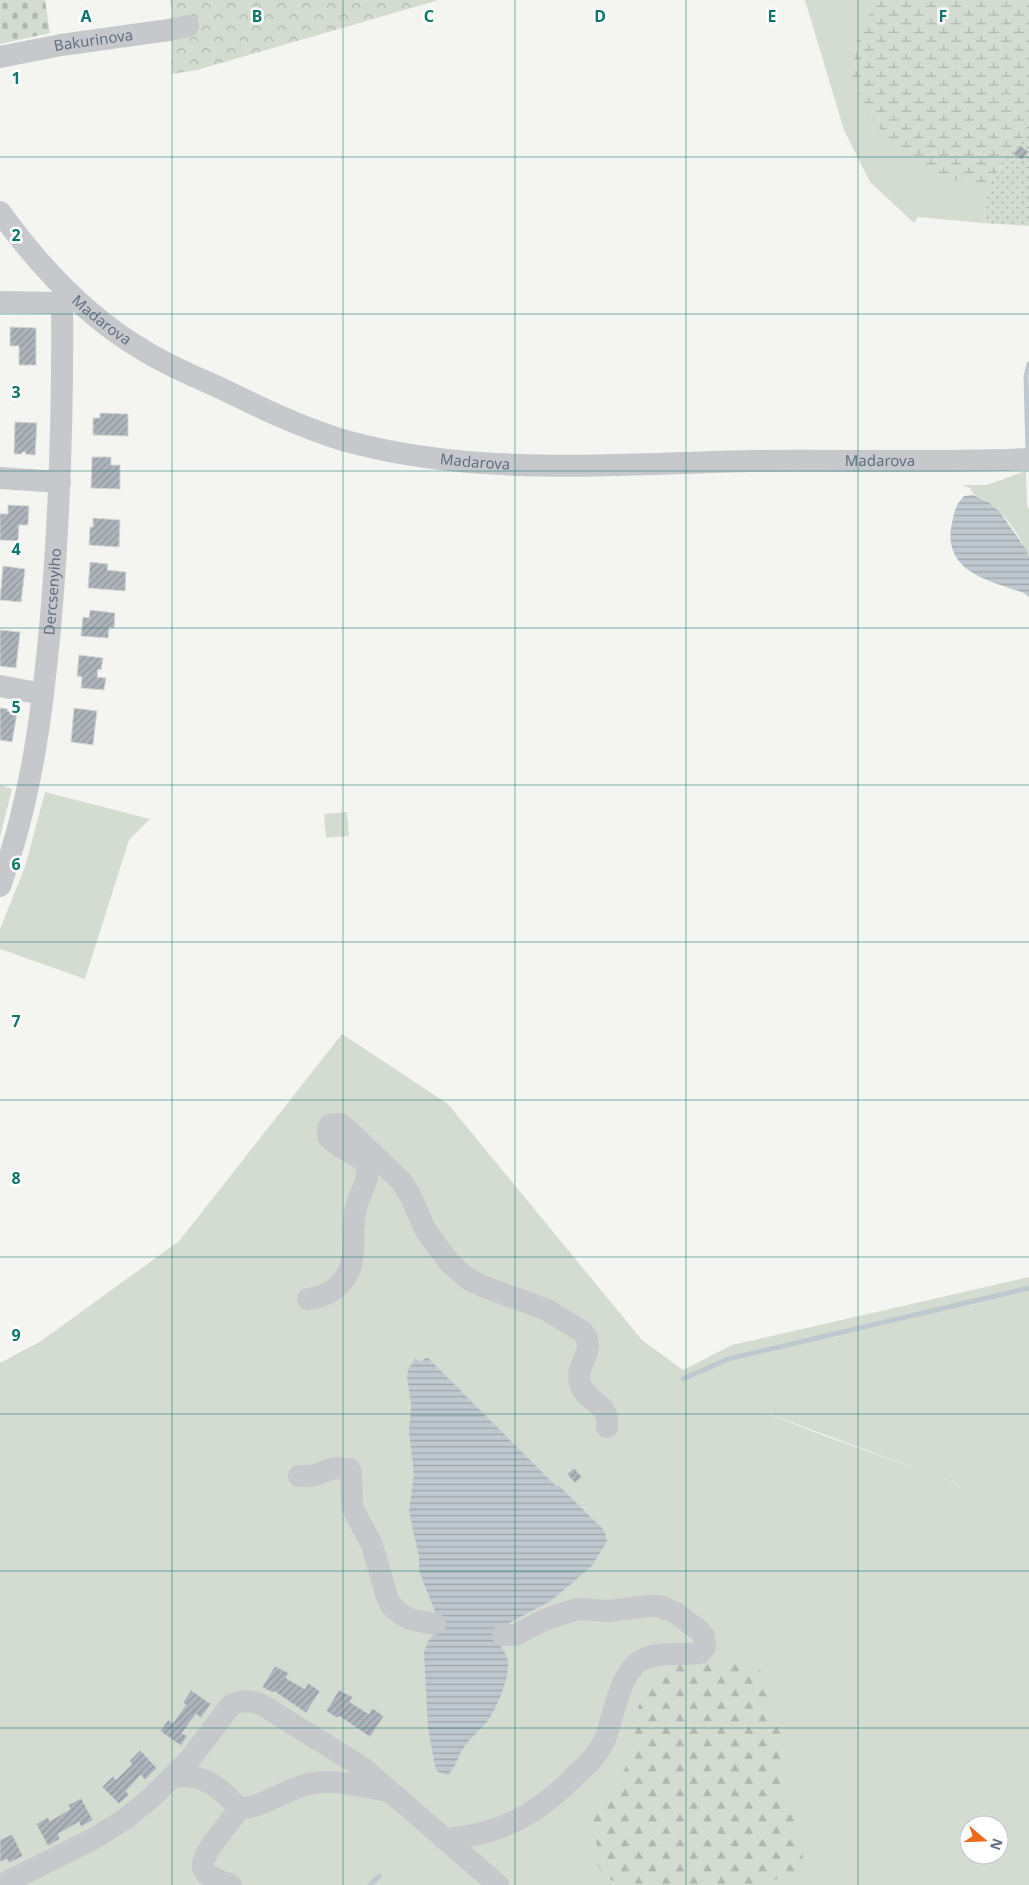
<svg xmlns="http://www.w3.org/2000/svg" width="1029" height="1885" viewBox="0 0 1029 1885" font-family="'Noto Sans',sans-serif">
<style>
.grass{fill:#d4dcd1;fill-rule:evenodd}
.forest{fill:url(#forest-firs)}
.wetland{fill:url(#wetland-marsh)}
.cemetery{fill:url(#cemetery-stones)}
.park{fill:url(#park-crowns)}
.garden{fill:url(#garden-dots)}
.water{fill:url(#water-rules)}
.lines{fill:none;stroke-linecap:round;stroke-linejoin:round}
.stream{stroke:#bfc8cf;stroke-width:5}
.building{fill:url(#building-hatch);stroke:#d5d6d3}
.minor{stroke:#c6c8cc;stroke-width:22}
.grid{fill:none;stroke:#0f766e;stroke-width:1;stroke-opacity:0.55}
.labels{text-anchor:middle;stroke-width:5;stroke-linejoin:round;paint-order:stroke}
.street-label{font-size:15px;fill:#626f83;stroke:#fff}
.grid-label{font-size:16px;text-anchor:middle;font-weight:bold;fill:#0f766e;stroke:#fff;stroke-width:5;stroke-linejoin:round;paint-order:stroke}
</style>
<defs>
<pattern id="forest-firs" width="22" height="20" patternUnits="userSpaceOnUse" patternTransform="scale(1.25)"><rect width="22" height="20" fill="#d4dcd1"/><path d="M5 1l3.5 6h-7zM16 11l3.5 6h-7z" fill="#afb7af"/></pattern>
<pattern id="wetland-marsh" width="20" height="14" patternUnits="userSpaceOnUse" patternTransform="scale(1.25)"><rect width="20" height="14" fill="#d4dcd1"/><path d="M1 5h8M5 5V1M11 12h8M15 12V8" fill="none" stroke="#afb7af"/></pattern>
<pattern id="cemetery-stones" width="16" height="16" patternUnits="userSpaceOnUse" patternTransform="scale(1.25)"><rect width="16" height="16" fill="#d4dcd1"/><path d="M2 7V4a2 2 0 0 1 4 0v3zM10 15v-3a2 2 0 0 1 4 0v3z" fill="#afb7af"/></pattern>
<pattern id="park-crowns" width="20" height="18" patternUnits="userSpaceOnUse" patternTransform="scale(1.25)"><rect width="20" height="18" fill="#d4dcd1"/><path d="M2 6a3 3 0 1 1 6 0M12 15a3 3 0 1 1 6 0" fill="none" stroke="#afb7af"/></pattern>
<pattern id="garden-dots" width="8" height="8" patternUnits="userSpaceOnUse" patternTransform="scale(1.25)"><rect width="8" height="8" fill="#d4dcd1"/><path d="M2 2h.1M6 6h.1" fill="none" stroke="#afb7af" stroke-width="1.8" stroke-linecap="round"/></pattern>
<pattern id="water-rules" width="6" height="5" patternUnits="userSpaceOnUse" patternTransform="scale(1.25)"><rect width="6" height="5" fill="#bfc8cf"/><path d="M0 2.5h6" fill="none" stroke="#9fa7ad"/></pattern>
<pattern id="building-hatch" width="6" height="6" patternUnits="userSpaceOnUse" patternTransform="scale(1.25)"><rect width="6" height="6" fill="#aeb4bb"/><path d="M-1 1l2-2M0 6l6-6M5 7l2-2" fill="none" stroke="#91979d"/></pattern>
</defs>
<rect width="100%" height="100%" fill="#f4f5f0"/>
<g class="grass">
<path d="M805,0H1029V118L989,184L983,223L918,217L914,223L870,182L844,130Z"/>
<path d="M1026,471L1027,506L1029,509V557C1021,537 1006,515 988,502C980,496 975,499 970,488L961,485H987Z"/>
<path d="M0,785L12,789L0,837Z"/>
<path d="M45,792L150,819L129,840L85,979L0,949V929L25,867Z"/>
<path d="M347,812L349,836L326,838L324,814Z"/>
<path d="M342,1034L448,1104L642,1340L683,1370L732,1345L1029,1277V1885H0V1363L41,1341L179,1241ZM755,1409L958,1484H959L822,1435ZM969,1825H999V1855H969Z"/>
</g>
<path class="forest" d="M712,1660L754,1666L763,1673L767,1684L769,1712L784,1738L787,1751L784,1793L802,1843L803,1863L794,1872L762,1885H639L628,1880L613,1881L603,1874L596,1863L597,1846L593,1818L597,1805L617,1782L627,1765L635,1714L648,1685L661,1670L681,1663Z"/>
<path class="wetland" d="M881,0H1029V110L1027,132L989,184L949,180L899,153L867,113L852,74L859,28Z"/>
<path class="cemetery" d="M0,0H45L50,33L0,44Z"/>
<path class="park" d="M170,0H439L197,70L172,74V14Z"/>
<path class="garden" d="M1029,114V226L983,223L989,184L1025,134Z"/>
<g class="water">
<path d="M973,495L988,502L999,511L1026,549L1029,557V597L1024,593C990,581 945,573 951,528C954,514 954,507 964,496Z"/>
<path d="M427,1357L556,1486H559L604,1530L607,1540L605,1545L591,1567L552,1600L504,1626L498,1641C501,1648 508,1655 508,1662C509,1679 497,1709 486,1723C479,1731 471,1737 465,1746C458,1755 456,1768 448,1775L438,1772L435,1766L428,1728L424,1652L427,1643L436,1631L438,1619L419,1571V1557L409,1511L414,1474L409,1432L411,1404L407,1377L408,1369L415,1359L421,1362Z"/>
</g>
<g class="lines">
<g class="stream">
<path d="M1028,452L1026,376L1029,364"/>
<path d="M683,1379L728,1359L1029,1288"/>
<path d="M370,1885L379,1876"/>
</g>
</g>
<g class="building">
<path d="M1020,145L1029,152L1022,160L1013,154Z"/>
<path d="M10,327L36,328V365H19V346H10Z"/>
<path d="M100,413L128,414V436L93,435V418H100Z"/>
<path d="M15,422L37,423L35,455L25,454L26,452H22V454H14Z"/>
<path d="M92,457H111V465H120V489L91,488Z"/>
<path d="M8,505L29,506L28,525H19L18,541L0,540V514H8Z"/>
<path d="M93,518L120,520L119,547L89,545L90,527H93Z"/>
<path d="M90,562L108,564L107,570L126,572L125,591L88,588Z"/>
<path d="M3,566L25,569L21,602L0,600Z"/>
<path d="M90,610L115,613L114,628L109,627L108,638L81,636L83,617L89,618Z"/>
<path d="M0,630L20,632L16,668L0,666Z"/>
<path d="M79,655L103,658L101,670L98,669L97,677L106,678L104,690L81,688L82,677L77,676Z"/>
<path d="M0,708L8,709L7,711L17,713L12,742L0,740Z"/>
<path d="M74,708L97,711L93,745L71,742Z"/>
<path d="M574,1468L582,1477L575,1483L567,1474Z"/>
<path d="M275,1666L289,1673L286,1678L305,1689L308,1683L320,1691L306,1713L274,1691L273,1693L262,1687Z"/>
<path d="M191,1690L211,1704L201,1718L196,1714L182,1733L187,1736L181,1746L160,1731L168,1720L173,1723L186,1705L183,1702Z"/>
<path d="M339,1690L353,1697L350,1702L369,1714L372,1708L384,1716L370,1737L339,1716L337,1718L326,1711Z"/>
<path d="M140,1750L157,1768L145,1780L141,1775L126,1791L129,1795L119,1804L102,1787L113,1776L116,1780L132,1764L129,1761Z"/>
<path d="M81,1798L93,1820L81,1827L79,1822L58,1834L60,1839L48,1846L36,1824L48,1817L50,1821L70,1809L68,1805Z"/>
<path d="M12,1834L23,1856L9,1863L7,1859L0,1862V1840Z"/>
</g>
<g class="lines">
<g class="minor">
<path id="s1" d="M0,57L61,45L169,30L188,26"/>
<path id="s2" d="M0,212C39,266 85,316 143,350C167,365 193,376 218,387C259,407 302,428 346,441C477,477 617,464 751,461C843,460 936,463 1029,459"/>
<path d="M0,302L62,303"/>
<path d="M0,478L60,482"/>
<path d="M0,686L43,694"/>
<path id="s3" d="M0,886C33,795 44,700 52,605C60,504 63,403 62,303L70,295"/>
<path d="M308,1299C319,1298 327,1295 336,1288C363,1264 348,1240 356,1208C358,1196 370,1180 367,1168C363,1154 337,1149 328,1137V1129L330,1125L340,1124L349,1131L402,1182L411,1197L426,1231L449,1262L461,1273L468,1279L485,1287L547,1310L583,1332C598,1352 574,1364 580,1383C585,1403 611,1402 607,1427"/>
<path d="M299,1476H312L334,1468L349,1469L351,1473L352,1507L372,1545L387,1597L392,1607L401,1614L409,1619L435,1624"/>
<path d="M173,1777C204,1773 219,1787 239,1808C261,1809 286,1789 308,1784C334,1778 363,1787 388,1791"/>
<path d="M444,1839C499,1835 535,1816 574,1777C587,1765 598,1755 605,1739C614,1716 619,1674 640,1661C658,1650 681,1656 700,1653L705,1647L704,1636L700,1631L676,1613L659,1606H648L609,1611L577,1609L544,1620L515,1635H503"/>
<path d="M1,1885L93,1839L125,1819L151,1798L190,1759L231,1705C243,1700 249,1700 262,1705L362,1767L498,1885"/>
<path d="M231,1885C224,1882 212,1879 206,1873C192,1859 232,1823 239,1808"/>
</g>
</g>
<path class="grid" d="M172,0V1885M343,0V1885M515,0V1885M686,0V1885M858,0V1885M0,157H1029M0,314H1029M0,471H1029M0,628H1029M0,785H1029M0,942H1029M0,1100H1029M0,1257H1029M0,1414H1029M0,1571H1029M0,1728H1029"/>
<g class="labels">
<g class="street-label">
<text dy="5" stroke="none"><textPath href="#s1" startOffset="95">Bakurinova</textPath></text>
<text dy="5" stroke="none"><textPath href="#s2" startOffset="149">Madarova</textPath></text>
<text dy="5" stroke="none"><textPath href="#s2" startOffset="554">Madarova</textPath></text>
<text dy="5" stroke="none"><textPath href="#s2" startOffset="959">Madarova</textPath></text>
<text dy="5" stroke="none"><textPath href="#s3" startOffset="300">Dercsenyiho</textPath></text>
</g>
</g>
<g class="grid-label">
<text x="86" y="22">A</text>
<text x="257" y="22">B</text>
<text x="429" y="22">C</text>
<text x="600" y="22">D</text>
<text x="772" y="22">E</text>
<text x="943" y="22">F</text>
<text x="16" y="84">1</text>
<text x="16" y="241">2</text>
<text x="16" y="398">3</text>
<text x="16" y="555">4</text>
<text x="16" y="713">5</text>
<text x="16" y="870">6</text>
<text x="16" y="1027">7</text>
<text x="16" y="1184">8</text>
<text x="16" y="1341">9</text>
</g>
<g transform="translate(984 1840) rotate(109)"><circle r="24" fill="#ffffff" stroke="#c0c5cd"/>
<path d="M0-4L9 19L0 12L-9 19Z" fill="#ec6a19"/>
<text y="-8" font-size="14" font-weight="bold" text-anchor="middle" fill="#626f83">N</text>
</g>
</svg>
